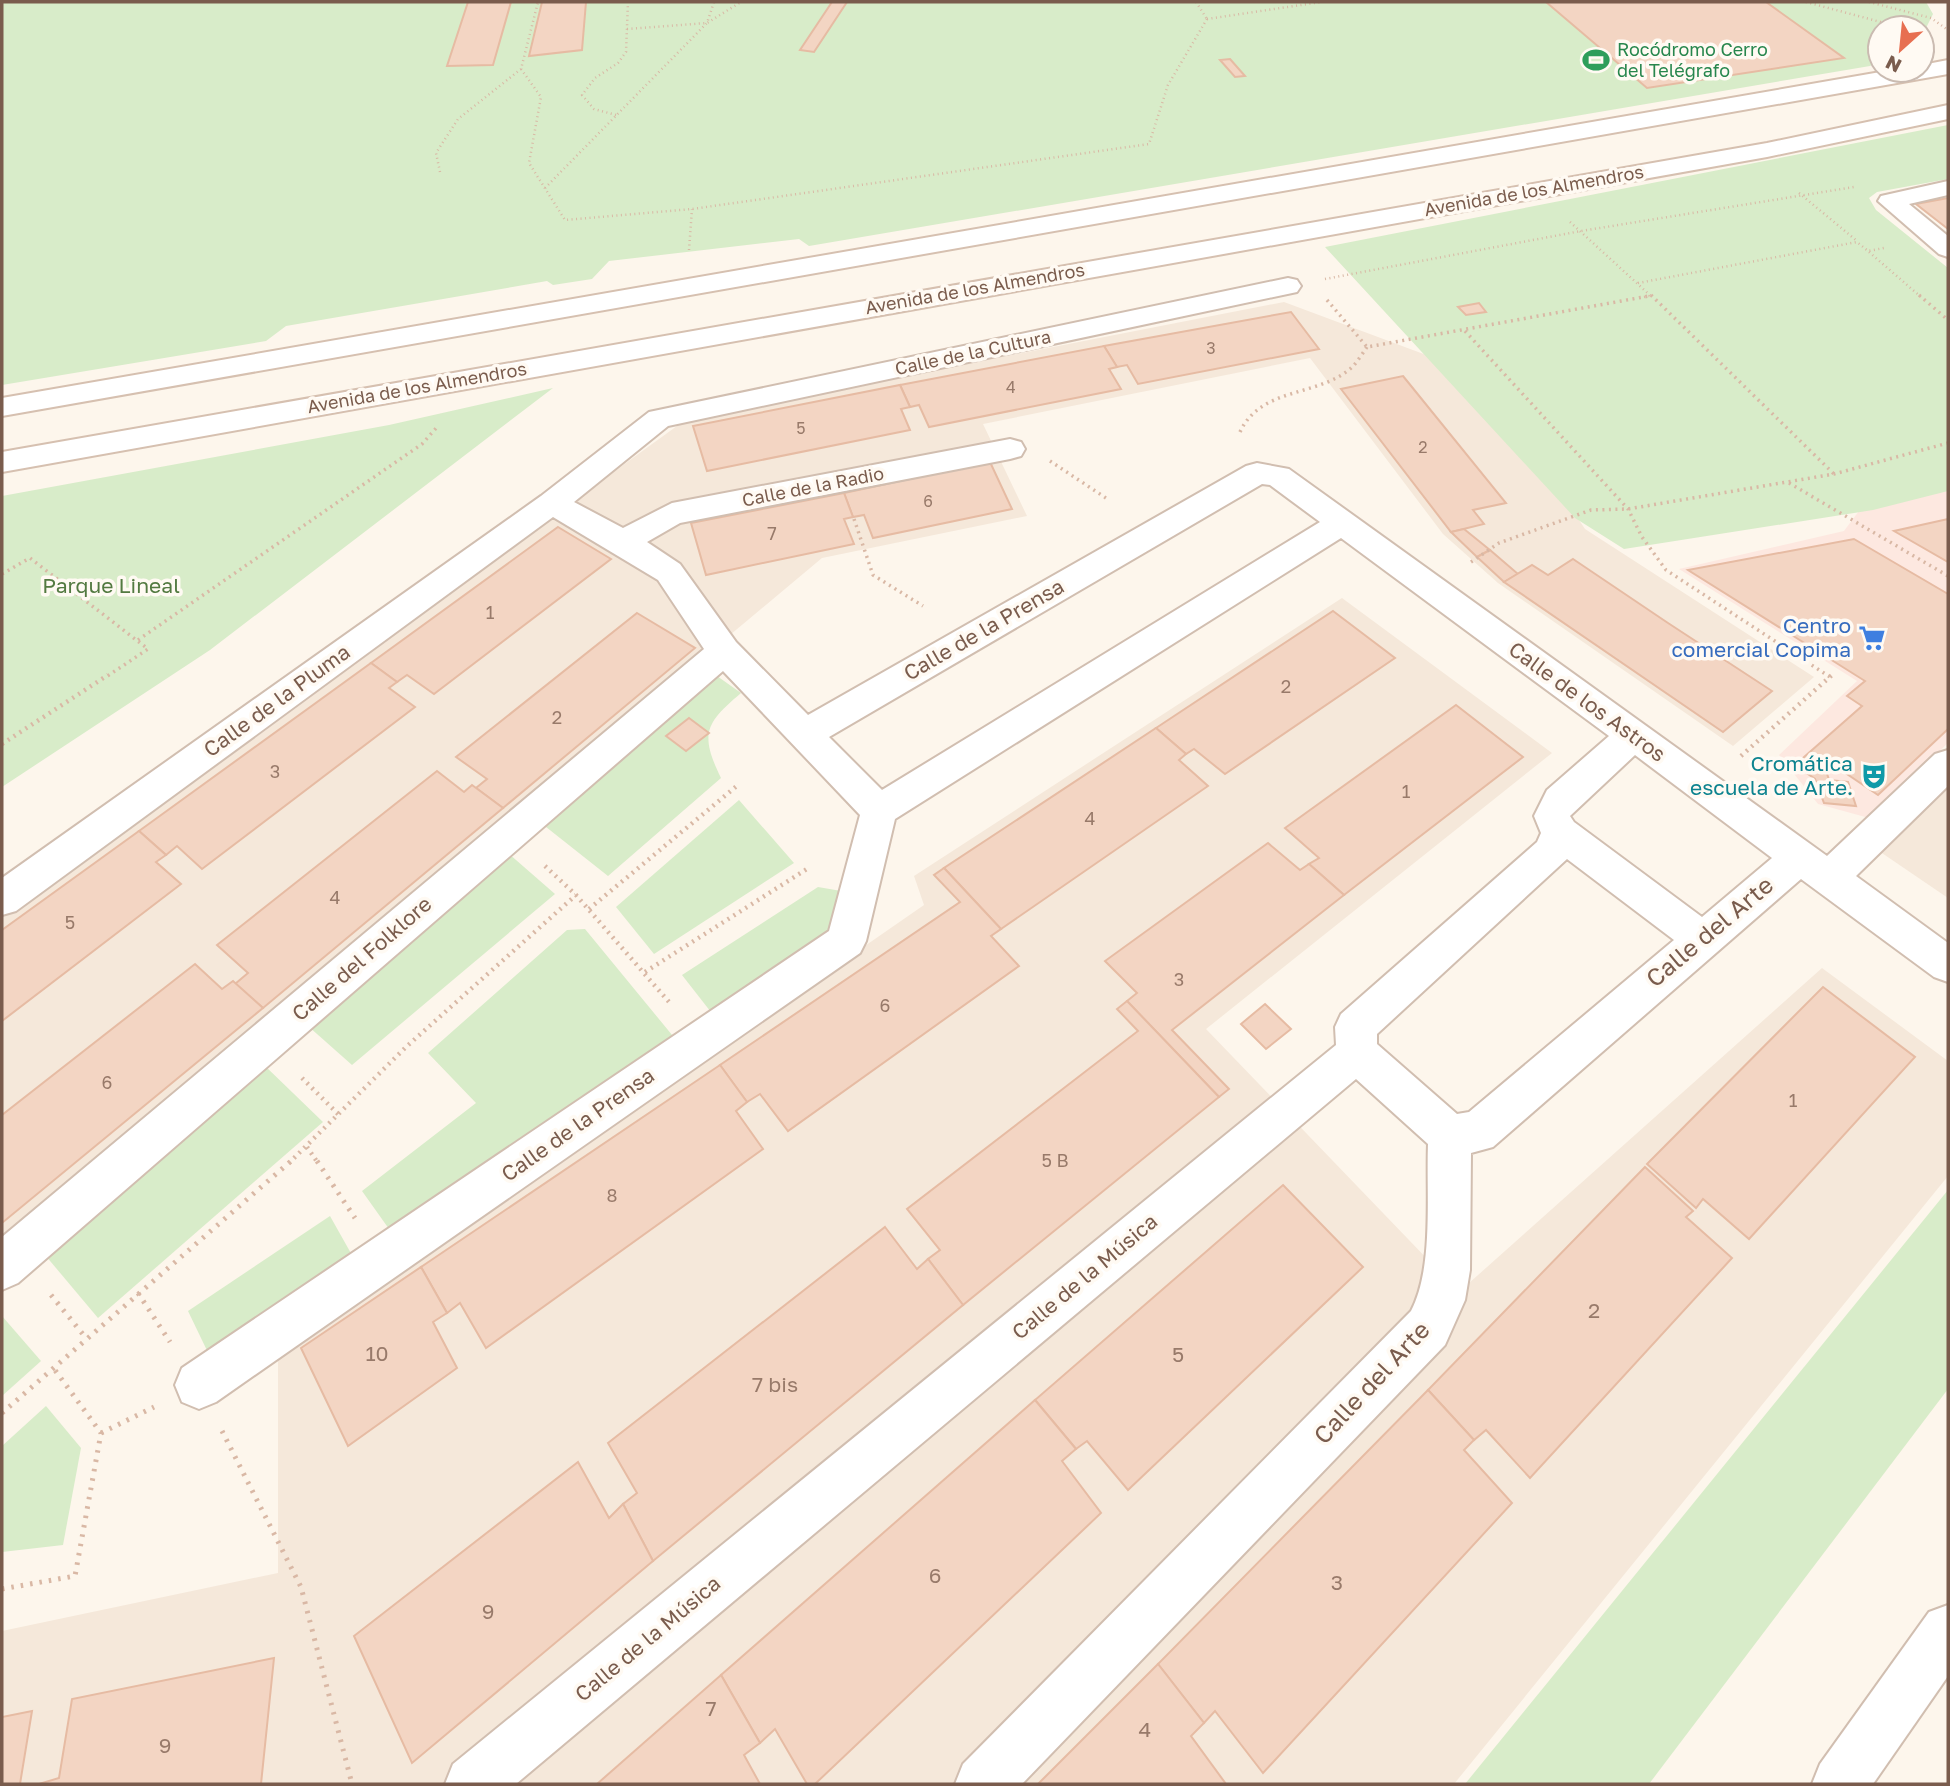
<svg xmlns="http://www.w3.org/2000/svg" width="1950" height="1786" viewBox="0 0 1950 1786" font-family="'Golos Text',sans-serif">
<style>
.residential{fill:#f5e8da}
.commercial{fill:#fde8e0}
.green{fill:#d8ecc9}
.building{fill:#f3d5c3;stroke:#e6bba3;stroke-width:2}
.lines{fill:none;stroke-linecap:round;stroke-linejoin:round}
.minor-casing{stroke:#d1beb0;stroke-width:4}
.tertiary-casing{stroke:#d1beb0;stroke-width:4}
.secondary-casing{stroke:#d6c0b0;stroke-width:4}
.path-far3{stroke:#d9b8a5;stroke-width:2.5;stroke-dasharray:1 3.5;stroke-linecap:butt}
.path-far2{stroke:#d9b8a5;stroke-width:3.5;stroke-dasharray:2 4.5;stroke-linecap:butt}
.path-far1{stroke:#d9b8a5;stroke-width:4.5;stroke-dasharray:2 5;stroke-linecap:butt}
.path{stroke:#d9b8a5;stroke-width:5;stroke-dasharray:2.5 7;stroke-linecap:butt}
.minor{fill:#fff;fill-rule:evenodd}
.tertiary{fill:#fff;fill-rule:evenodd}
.secondary{fill:#fff;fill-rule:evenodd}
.labels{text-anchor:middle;stroke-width:7;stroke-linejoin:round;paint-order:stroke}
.far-number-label{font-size:16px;fill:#987a6a}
.far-leisure-label{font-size:18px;fill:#27864d;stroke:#fffaf3;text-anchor:start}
.far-street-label{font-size:18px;fill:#7a5c4d;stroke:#fffaf3}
.number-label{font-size:18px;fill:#987a6a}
.park-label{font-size:21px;fill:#537a41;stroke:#fffaf3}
.shop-label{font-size:21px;fill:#366cbe;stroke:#fffaf3;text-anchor:end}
.street-label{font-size:21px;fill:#7a5c4d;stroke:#fffaf3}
.culture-label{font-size:21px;fill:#0d838f;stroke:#fffaf3;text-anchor:end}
.near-number-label{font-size:21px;fill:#987a6a}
.near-street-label{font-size:24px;fill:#7a5c4d;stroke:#fffaf3}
</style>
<rect width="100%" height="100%" fill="#fdf6ec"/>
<g class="residential">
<path d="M1284,302L1437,359L1561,493L1585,529L1814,677L1733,746L1498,583L1443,534L1310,358L983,424L1027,516L822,558L2,1244V915L688,418Z"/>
<path d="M1342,598L1552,753L1206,1029L1459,1292L1822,968L1948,1061V1176L1454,1784H2V1631L278,1573V1353L924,905L914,876Z"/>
<path d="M1948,783V898L1876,849Z"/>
</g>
<path class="commercial" d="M1948,483V743L1869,818L1818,804L1779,755L1857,681L1679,569L1844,531L1865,503Z"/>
<g class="green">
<path d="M2,2H1926L1933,14L1922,36V28H1880V61L1870,66L809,246L799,239L609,261L592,279L553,285L547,281L286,326L266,341L2,385Z"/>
<path d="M1948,125V179L1877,192L1869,198L1876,210L1948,268V491L1873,510L1624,549L1575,518L1325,247Z"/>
<path d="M553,388L210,650L2,787V496L389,425Z"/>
<path d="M717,676L741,693C706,723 699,733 721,778L608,876L541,823Z"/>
<path d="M739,800L794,863L654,954L616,907Z"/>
<path d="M507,852L555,894L352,1065L308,1026Z"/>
<path d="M818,887L847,892L833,937L714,1016L682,975Z"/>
<path d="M585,929L677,1041L394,1236L362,1191L476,1103L428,1053L567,930Z"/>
<path d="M263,1064L323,1122L98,1318L40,1249Z"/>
<path d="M1948,1190V1389L1649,1784H1465Z"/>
<path d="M330,1216L357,1264L213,1363L188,1311Z"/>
<path d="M2,1316L41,1361L2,1396Z"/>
<path d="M46,1406L81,1448L63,1545L2,1552V1446Z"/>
</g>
<g class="building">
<path d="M468,2H511L493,65L447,66Z"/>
<path d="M542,2H586L582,50L529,56Z"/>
<path d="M832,2H847L814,52L800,50Z"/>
<path d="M1546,2H1766L1844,58L1647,88Z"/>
<path d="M1230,59L1245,76L1235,77L1220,60Z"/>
<path d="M1948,198V229L1916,204Z"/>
<path d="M1479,303L1486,312L1466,315L1458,307Z"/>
<path d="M1291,312L1319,349L1138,384L1127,365L1117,367L1104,346Z"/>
<path d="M1104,346L1117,367L1109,369L1121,389L929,427L919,405L910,407L900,385Z"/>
<path d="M1403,376L1506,503L1473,510L1484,524L1451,532L1341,389Z"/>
<path d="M900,385L910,407L901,409L910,430L707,471L693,426Z"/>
<path d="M990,462L1012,509L873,538L864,515L853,517L844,493Z"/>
<path d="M844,493L853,517L844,519L854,544L706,575L691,523Z"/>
<path d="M1948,519V562L1894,531Z"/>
<path d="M558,527L611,559L434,694L407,675L397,682L371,663Z"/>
<path d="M1464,529L1490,550L1477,557L1451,532Z"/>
<path d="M1854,539L1948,594V729L1878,795L1829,762L1825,767L1829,780L1848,782L1856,806L1824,803L1815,779L1795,765L1862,706L1847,696L1865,681L1688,570Z"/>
<path d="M1490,550L1518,574L1504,582L1477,557Z"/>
<path d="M1573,559L1668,623L1772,691L1723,732L1504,582L1532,565L1548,575Z"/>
<path d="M1333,611L1395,658L1225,774L1194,749L1186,754L1156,728Z"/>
<path d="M637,613L695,648L503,808L476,788L487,779L456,757Z"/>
<path d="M371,663L397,682L389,688L415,707L202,869L177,846L166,855L139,831Z"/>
<path d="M1456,705L1523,757L1344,895L1309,864L1319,858L1285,828Z"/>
<path d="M689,718L709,733L686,751L666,736Z"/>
<path d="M1156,728L1186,754L1179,760L1208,786L1001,929L944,868Z"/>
<path d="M437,771L464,792L472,785L503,808L263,1008L235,984L248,973L217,945Z"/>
<path d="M139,831L166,855L156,862L181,884L2,1021V930Z"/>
<path d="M1268,843L1300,870L1309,864L1344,895L1172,1030L1229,1089L1219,1097L1127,1001L1137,993L1105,961Z"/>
<path d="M944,868L1001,929L991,936L1019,966L788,1131L760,1094L747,1102L720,1065L960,902L934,875Z"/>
<path d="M195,964L222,989L233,981L263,1008L2,1223V1115Z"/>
<path d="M1823,987L1915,1057L1749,1239L1703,1199L1696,1208L1647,1164Z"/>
<path d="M1127,1001L1219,1097L963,1305L928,1259L940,1250L907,1209L1138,1031L1117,1009Z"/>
<path d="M1265,1004L1291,1029L1266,1049L1241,1024Z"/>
<path d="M720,1065L747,1102L736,1111L763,1149L486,1348L460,1303L447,1313L421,1267Z"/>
<path d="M1645,1167L1693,1211L1686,1217L1732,1258L1530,1478L1486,1430L1474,1440L1428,1390Z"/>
<path d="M1283,1185L1363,1267L1128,1490L1087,1441L1076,1449L1035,1400Z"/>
<path d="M885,1227L917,1269L928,1259L963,1305L653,1561L623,1504L637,1493L608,1443Z"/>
<path d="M421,1267L447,1313L433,1322L457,1368L348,1446L301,1348Z"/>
<path d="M1428,1390L1474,1440L1464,1450L1512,1503L1263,1773L1215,1711L1204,1723L1158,1664Z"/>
<path d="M1035,1400L1076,1449L1062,1461L1101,1513L815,1784H807L775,1729L760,1743L721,1675Z"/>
<path d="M578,1462L609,1518L623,1504L653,1561L412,1763L354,1636Z"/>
<path d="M274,1658L261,1784H39L59,1778L72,1699Z"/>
<path d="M1158,1664L1204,1723L1191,1736L1226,1784H1038Z"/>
<path d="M721,1675L760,1743L744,1755L760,1784H597Z"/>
<path d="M32,1711L20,1784H2V1717Z"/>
</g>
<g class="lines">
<g class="minor-casing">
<g id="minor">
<path d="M1948,181V195L1909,204L1948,236V257L1939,254L1878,201L1881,196Z"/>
<path d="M1288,278L1297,280L1301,286L1297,292L668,426L574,502L623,528L672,503L1010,439L1021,442L1025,449L1021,456L1010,459L680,523L647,542L680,564L736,642L808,715L1246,466L1257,463L1289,469L1827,856L1935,754L1948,750V786L1856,876L1948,943V982L1934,977L1801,879L1493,1147L1471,1153L1470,1270L1465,1300L1445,1345L1022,1784H955L963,1764L1411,1311C1434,1267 1426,1194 1428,1144L1356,1079L516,1784H445L453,1764L1336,1045L1335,1027L1341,1014L1537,842L1541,833L1534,816L1547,790L1609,736L1341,538L895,819L866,941L860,953L216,1402L199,1409L182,1402L175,1385L182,1368L829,931L860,815L723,671L18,1283L2,1290V1237L704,649L658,580L553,517L16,911L2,915V878L541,496L649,412ZM1262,484L1270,485L1320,522L882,790L829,737ZM1635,755L1772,858L1702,917L1574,822L1570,816ZM1567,859L1674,940L1469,1112L1457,1114L1377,1044V1034Z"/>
</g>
</g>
<g class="tertiary-casing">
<path id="tertiary" d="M1948,1605V1676L1873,1784H1812L1820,1764L1929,1612Z"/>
</g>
<g class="secondary-casing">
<g id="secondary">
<path d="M1948,60V74L2,416V398L1892,70H1922V65Z"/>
<path d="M1948,105V119L1767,157L2,472V452L1767,143Z"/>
</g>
</g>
<g class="path-far3">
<path d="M1196,2L1207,19"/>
<path d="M1806,2L1903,28"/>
<path d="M1869,2L1931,18L1948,30"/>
<path d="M1207,19L1321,2"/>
<path d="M627,29L707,23L741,2"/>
<path d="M521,69L541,97L529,163L565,220L692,209L1149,144L1168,85L1207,19"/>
<path d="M616,115L594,109L582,95L595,78L618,63L626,52L628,2"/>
<path d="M440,172L436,153L458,119L521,69L538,2"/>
<path d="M545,188L707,23L714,2"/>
<path d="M1799,193L1857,241"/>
<path d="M1570,222L1652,297"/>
<path d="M689,250L692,209"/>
<path d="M1869,252L1921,297"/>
<path d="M1325,279L1581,231L1854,187"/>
<path d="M1638,283L1857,242L1868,251L1884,248"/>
<path d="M1644,297L1649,296"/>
</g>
<g class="path-far2">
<path d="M1651,295L1834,474"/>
<path d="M1919,295L1948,320"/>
<path d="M1327,300L1367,347L1649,296"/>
<path d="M1465,331L1628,509L1642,537L1666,570L1830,677"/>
<path d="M1240,432C1261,387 1316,397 1350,369C1357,363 1362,354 1367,347"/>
<path d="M1050,461L1109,500"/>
<path d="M1789,483L1948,576"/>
<path d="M854,519L873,575L923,606"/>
<path d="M1471,562L1499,543L1591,510L1628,509L1834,474L1948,443"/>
<path d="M2,574L30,558L148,649L106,677"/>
<path d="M138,640L422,444L438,426"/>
</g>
<g class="path-far1">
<path d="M2,744L108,675"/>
<path d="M1741,756L1832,675"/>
<path d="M545,866L576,895L669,1002"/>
<path d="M589,909L738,785"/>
<path d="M645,972L810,867"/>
<path d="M302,1078L341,1117"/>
<path d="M307,1147L318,1163"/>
<path d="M289,1163L406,1047L576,895"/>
</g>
<g class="path">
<path d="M317,1161L355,1218"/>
<path d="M138,1293L170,1342"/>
<path d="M51,1295L86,1338"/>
<path d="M2,1413L291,1161"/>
<path d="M222,1431L301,1587L352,1784"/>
<path d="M101,1433L154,1407"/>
<path d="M2,1589L75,1576L101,1433L52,1366"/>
</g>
<use href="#minor" class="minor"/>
<use href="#tertiary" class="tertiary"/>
<use href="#secondary" class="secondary"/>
</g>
<defs>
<g id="stadium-bare" transform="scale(2.1)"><path d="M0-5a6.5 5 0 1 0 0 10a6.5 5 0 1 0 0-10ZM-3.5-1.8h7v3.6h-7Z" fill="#2e9e5b" stroke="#fffaf3" stroke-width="2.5" paint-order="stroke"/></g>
<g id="supermarket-bare" transform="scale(2.1)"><path d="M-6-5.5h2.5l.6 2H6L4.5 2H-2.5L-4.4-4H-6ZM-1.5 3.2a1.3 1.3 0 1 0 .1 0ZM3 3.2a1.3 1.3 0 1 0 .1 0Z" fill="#3f7fe0" stroke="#fffaf3" stroke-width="2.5" paint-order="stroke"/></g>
<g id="theatre-bare" transform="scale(2.1)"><path d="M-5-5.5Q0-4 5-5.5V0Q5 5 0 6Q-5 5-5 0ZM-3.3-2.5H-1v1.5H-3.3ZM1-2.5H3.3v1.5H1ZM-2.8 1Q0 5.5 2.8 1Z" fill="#0f9aa8" stroke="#fffaf3" stroke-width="2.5" paint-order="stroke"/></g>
</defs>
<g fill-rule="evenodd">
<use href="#stadium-bare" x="1596" y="60"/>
<use href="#supermarket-bare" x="1872" y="638"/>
<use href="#theatre-bare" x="1874" y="776"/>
</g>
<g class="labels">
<g class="far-number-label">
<text x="1211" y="354">3</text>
<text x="1011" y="393">4</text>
<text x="801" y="434">5</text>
<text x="1423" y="453">2</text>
<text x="928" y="507">6</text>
</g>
<g class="far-leisure-label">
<text x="1617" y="56">Rocódromo Cerro<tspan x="1617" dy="21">del Telégrafo</tspan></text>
</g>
<g class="far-street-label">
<text transform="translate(1534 191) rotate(-10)" y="6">Avenida de los Almendros</text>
<text transform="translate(975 289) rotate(-10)" y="6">Avenida de los Almendros</text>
<text transform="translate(973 353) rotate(-12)" y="6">Calle de la Cultura</text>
<text transform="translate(417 388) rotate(-10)" y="6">Avenida de los Almendros</text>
<text transform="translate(813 487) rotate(-11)" y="6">Calle de la Radio</text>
</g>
<g class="number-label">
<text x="772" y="540">7</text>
<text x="490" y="619">1</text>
<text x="1286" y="693">2</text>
<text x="557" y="724">2</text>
<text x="275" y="778">3</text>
<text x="1406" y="798">1</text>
<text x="1090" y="825">4</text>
<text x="335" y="904">4</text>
<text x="70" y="929">5</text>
<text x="1179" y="986">3</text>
<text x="885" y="1012">6</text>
<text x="107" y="1089">6</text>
<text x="1793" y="1107">1</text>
<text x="1055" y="1167">5 B</text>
<text x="612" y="1202">8</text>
</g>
<g class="park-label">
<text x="111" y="593">Parque Lineal</text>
</g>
<g class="shop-label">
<text x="1851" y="633">Centro<tspan x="1851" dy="24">comercial Copima</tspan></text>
</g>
<g class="street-label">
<text transform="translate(984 630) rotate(-30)" y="7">Calle de la Prensa</text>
<text transform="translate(277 701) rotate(-36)" y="7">Calle de la Pluma</text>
<text transform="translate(1587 702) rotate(36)" y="7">Calle de los Astros</text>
<text transform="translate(362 959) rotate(-41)" y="7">Calle del Folklore</text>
<text transform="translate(578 1125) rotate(-35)" y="7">Calle de la Prensa</text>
<text transform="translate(1085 1277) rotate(-40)" y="7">Calle de la Música</text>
<text transform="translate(648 1639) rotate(-40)" y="7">Calle de la Música</text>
</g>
<g class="culture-label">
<text x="1853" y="771">Cromática<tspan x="1853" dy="24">escuela de Arte.</tspan></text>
</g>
<g class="near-number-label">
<text x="1594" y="1318">2</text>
<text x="377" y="1361">10</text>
<text x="1178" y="1362">5</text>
<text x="775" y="1392">7 bis</text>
<text x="935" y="1583">6</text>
<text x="1337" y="1590">3</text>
<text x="488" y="1619">9</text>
<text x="711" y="1716">7</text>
<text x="1145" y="1737">4</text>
<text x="165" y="1753">9</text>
</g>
<g class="near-street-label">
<text transform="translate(1710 932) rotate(-40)" y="8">Calle del Arte</text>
<text transform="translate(1372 1383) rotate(-47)" y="8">Calle del Arte</text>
</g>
</g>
<rect width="1950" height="1786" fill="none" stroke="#7a5c4d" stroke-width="7"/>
<g transform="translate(1901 49) rotate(207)"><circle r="33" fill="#fffaf3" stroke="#cabbb1" stroke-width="2"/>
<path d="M0-5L12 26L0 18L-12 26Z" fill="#e76f51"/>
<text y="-10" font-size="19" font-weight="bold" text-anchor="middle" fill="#7a5c4d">N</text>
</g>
</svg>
